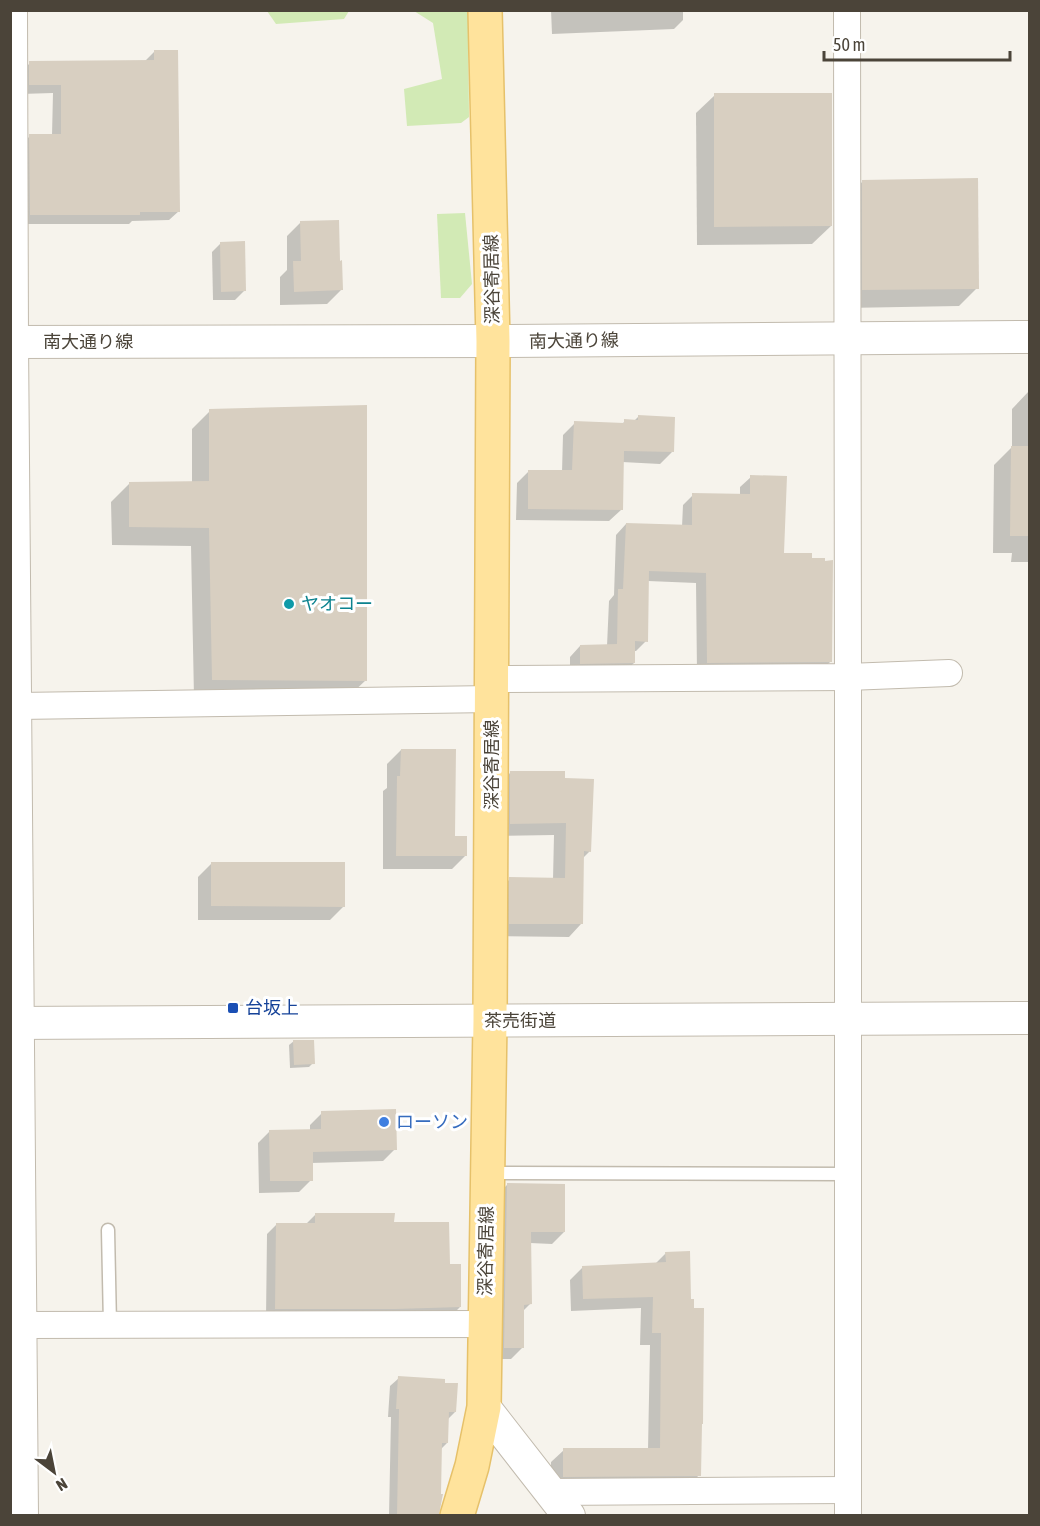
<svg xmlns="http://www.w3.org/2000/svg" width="1040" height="1526" viewBox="0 0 1040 1526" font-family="'Asap Condensed','Noto Sans JP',sans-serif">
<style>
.green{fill:#d2eab5}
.shadow{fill:#0003}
.building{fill:#d8cfc1}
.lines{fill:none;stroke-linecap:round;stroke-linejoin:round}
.service-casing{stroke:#c2bbae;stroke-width:15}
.minor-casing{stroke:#c2bbae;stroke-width:28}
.tertiary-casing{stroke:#c2bbae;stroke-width:34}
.primary-casing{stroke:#e6c16a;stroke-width:36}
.service{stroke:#fff;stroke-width:12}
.minor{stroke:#fff;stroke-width:26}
.tertiary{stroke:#fff;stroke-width:32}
.primary{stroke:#ffe39c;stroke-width:33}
.culture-dot{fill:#0f9aa8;stroke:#fff;stroke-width:2}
.transit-dot{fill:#1a4fb4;stroke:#fff;stroke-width:2}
.shop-dot{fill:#3f7fe0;stroke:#fff;stroke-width:2}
.labels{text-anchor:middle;stroke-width:6;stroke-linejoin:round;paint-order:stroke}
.street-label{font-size:18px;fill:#4b4439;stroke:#fff}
.culture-label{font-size:18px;fill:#0d838f;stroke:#fff;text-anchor:start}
.transit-label{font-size:18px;fill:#164399;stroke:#fff;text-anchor:start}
.shop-label{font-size:18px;fill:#366cbe;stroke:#fff;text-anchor:start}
</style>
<rect width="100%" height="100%" fill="#f6f3ec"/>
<g class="green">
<path d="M267,11H349L344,19L276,24Z"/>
<path d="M414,11H468L469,117L461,123L407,126L404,89L442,79L433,23Z"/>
<path d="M465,213L472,284L460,298H441L437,214Z"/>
</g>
<g class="shadow">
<path d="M551,10H683V20L674,29L552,34Z"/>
<path d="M154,52L179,211L169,220L132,221L129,224H21V145L30,136L52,135L53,93L21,94V72L30,63L144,62Z"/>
<path d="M715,95L831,226L812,244L697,245L696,113Z"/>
<path d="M863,181L977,288L959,306L845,308V200Z"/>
<path d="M301,222L341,290L327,304L280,305V277L287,270V236Z"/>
<path d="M221,243L244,291L235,300H213L212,252Z"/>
<path d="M1029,391L1030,562H1011L1012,553H993L994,465L1012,447V409Z"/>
<path d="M210,411L366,680L347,698H194L191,546L112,545L111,502L129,484L192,483V429Z"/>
<path d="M638,417L672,452L660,464L622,462L621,510L609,521L516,520L517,483L529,471L562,472L563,435L575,423L622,424L625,421H634Z"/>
<path d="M751,477L783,554L831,661L820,672L697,673L696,583L648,581L646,641L636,651H634V663L623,673H570V657L580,646H607L609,601L614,595L616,535L626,524L682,527L683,505L693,495L740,496V487Z"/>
<path d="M401,750L466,855L452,869H383V791L387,788V764Z"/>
<path d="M510,773L564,780L590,851L582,859L581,924L569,937L497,936V892L510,879H553L554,835L498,836V786Z"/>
<path d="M212,863L344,906L330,920H198V877Z"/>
<path d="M294,1041L313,1063L309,1067L290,1068L289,1045Z"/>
<path d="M322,1113L395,1149L383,1161L311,1163V1180L299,1192L259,1193L258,1143L270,1131H310V1125Z"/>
<path d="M507,1185L564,1232L552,1244L530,1243V1304L522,1312L523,1347L511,1359H492L495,1197Z"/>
<path d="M316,1214L393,1224L448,1266L460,1307L451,1316L266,1318L267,1234L277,1224H306Z"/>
<path d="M666,1253L699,1475L687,1488L551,1489V1462L564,1450L648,1449L650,1345H640L641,1308L571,1311L570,1280L583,1267L655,1264Z"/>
<path d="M399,1378L455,1412L448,1419L447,1443L440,1450L437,1516H389L391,1417H388L390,1386Z"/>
</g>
<g class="building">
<path d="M154,50H178L180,212H140V215H30L29,134H61V85H29V61L154,60Z"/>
<path d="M714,93H832V226L714,227Z"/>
<path d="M978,178L979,289L862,290V180Z"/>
<path d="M339,220L340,261L342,260L343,290L294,292L293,261H301L300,221Z"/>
<path d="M245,241L246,291L221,292L220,242Z"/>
<path d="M367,405V681L212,680L209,528L129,527V482L209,481V409Z"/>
<path d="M638,415L675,417L674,452L624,451L623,510L528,509V470H572L574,421L624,423V419L638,420Z"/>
<path d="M1011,446H1029V536H1010Z"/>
<path d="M750,475L787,476L784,553H812V558H825V561L833,560L832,662L707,663L706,573L649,571L648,642L635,641V663L580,664V645L617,644L618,589H623L626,523L692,525V493L750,494Z"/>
<path d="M401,749H456L455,836H467V856H396L397,776H400Z"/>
<path d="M510,771H565V778L594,779L591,852L584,851L583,924H509V877L565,878L566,823L510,824Z"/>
<path d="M211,862H345V907L211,906Z"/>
<path d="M293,1040H314L315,1064L294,1065Z"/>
<path d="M396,1109L397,1150L313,1152V1181H270L269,1130L321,1129V1111Z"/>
<path d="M507,1183L565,1184V1232H531L532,1304L524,1305V1348H504Z"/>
<path d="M315,1213H395L394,1222H449L450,1264H461V1307L395,1309H275L276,1223H315Z"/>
<path d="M690,1251L691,1299H694V1308H704L703,1424H702L701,1476L563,1477V1448H660L661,1333H652L653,1297L583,1299L582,1266L666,1262L665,1252Z"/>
<path d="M398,1376L445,1379V1383H458L456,1412H449L448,1443H442L441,1494H443L442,1499L439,1515H397L399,1409H396Z"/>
</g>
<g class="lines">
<g class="service-casing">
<g id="service">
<path d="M489,1173L848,1174"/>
<path d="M108,1230L110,1325"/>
</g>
</g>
<g class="minor-casing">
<g id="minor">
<path d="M14,10L15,342L25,1516"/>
<path d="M847,10L848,677V1516"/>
<path d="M492,679L848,677L949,673"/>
<path d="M18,706L492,699"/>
<path d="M23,1325L485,1324"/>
<path d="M551,1492L848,1490"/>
</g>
</g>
<g class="tertiary-casing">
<g id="tertiary">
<path d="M10,342L493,341L1030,337"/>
<path d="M10,1023L1030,1018"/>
<path d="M484,1407L569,1516"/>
</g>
</g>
<g class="primary-casing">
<path id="primary" d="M457,1516L472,1466L484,1407L490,1021L493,341L485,10"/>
</g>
<use href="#service" class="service"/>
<use href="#minor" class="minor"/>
<use href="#tertiary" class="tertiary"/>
<use href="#primary" class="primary"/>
</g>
<circle class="culture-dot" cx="289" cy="604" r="6"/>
<rect class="transit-dot" x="227" y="1002" width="12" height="12" rx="3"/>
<circle class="shop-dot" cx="384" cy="1122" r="6"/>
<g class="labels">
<g class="street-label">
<text transform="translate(492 279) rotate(-91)" y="6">深谷寄居線</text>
<text transform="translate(574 341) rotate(-1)" y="6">南大通り線</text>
<text x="88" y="348">南大通り線</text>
<text transform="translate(492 765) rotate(-90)" y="6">深谷寄居線</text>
<text x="520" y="1027">茶売街道</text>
<text transform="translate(486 1251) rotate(-89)" y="6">深谷寄居線</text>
</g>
<g class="culture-label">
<text x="301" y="610">ヤオコー</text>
</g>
<g class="transit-label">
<text x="245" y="1014">台坂上</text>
</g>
<g class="shop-label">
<text x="396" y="1128">ローソン</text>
</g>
</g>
<rect width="1040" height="1526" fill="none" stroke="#4b4439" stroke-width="24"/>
<g transform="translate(54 1472) rotate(148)" stroke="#ffffff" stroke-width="4.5" paint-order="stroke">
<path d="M0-4.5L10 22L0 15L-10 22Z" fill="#4b4439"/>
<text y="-9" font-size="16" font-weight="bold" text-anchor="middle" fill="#4b4439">N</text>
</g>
<path d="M824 51v9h186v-9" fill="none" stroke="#4b4439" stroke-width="3"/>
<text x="833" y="51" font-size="18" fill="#4b4439" stroke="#ffffff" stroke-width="4.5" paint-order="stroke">50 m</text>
</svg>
